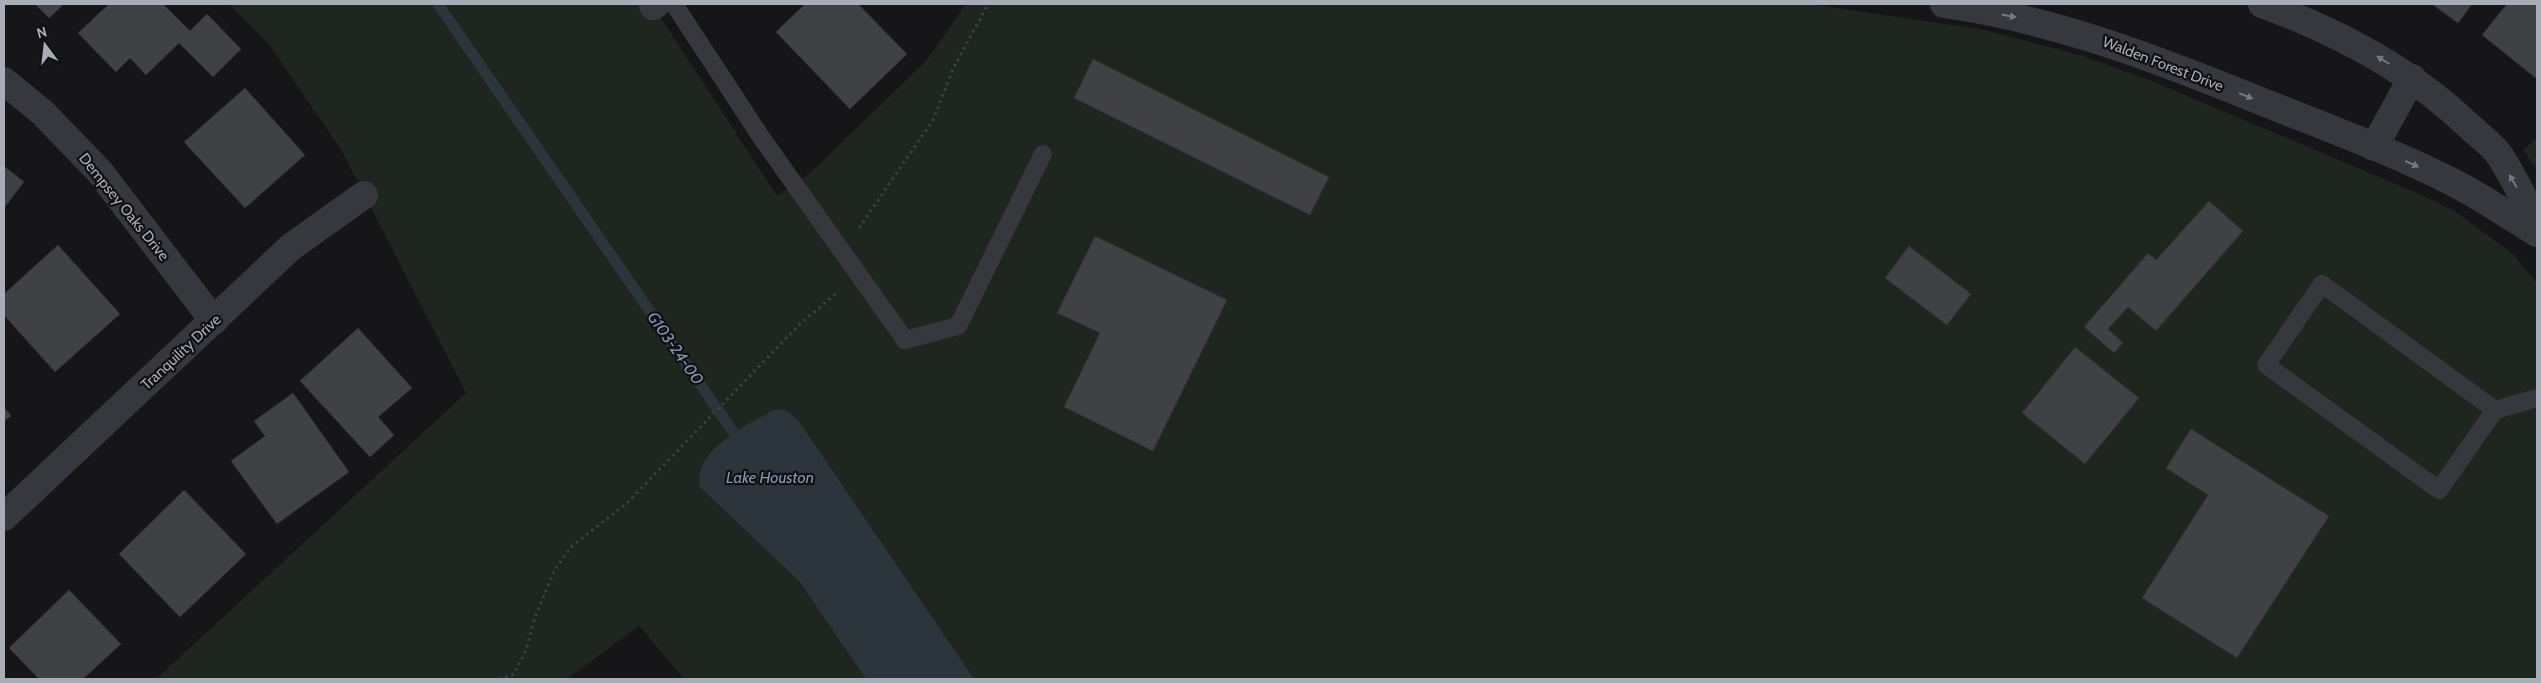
<svg xmlns="http://www.w3.org/2000/svg" width="2541" height="683" viewBox="0 0 2541 683" font-family="Cabin,sans-serif">
<style>
.green{fill:#1e261f}
.water{fill:#2c353c}
.lines{fill:none;stroke-linecap:round;stroke-linejoin:round}
.stream{stroke:#2c353c;stroke-width:11}
.building{fill:#404145;stroke:#303034}
.path{stroke:#3d3f44;stroke-width:3;stroke-dasharray:2.5 4;stroke-linecap:butt}
.lane{stroke:#37383d;stroke-width:18}
.street{stroke:#37383d;stroke-width:28}
.oneway{fill:#757881}
.labels{text-anchor:middle;stroke-width:4.5;stroke-linejoin:round;paint-order:stroke}
.street-label{font-size:15px;fill:#a8adb8;stroke:#111113}
.water-label{font-size:16px;font-style:italic;fill:#7f9bb3;stroke:#111113}
</style>
<rect width="100%" height="100%" fill="#161618"/>
<g class="green">
<path d="M229,4H652L777,196L810,173L927,60L966,4H1810L1985,30L2083,56L2154,82L2422,195L2456,212L2513,254L2537,283V679H684L639,626L567,679H156L466,393L342,151L268,43Z"/>
<path d="M2537,138V170L2523,150Z"/>
</g>
<path class="water" d="M774,410H785L798,420L974,679H866L800,582L700,487C691,451 749,424 774,410Z"/>
<g class="lines">
<path class="stream" d="M438,4L742,445"/>
</g>
<g class="building">
<path d="M35,4H64L49,18Z"/>
<path d="M109,4H163L190,31L207,14L241,49L213,77L179,43L146,75L130,58L116,72L78,33Z"/>
<path d="M805,4H858L907,54L850,109L776,32Z"/>
<path d="M2432,4H2472L2458,23Z"/>
<path d="M2507,4H2537V79L2482,35Z"/>
<path d="M1093,59L1329,177L1310,215L1074,98Z"/>
<path d="M245,88L305,155L245,208L184,142Z"/>
<path d="M4,166L24,182L4,208Z"/>
<path d="M2209,201L2243,231L2156,331L2128,307L2108,329L2123,343L2114,353L2084,327L2148,253L2156,260Z"/>
<path d="M1095,236L1227,300L1153,451L1064,407L1100,333L1057,313Z"/>
<path d="M58,245L120,314L55,372L4,315V294Z"/>
<path d="M1909,246L1971,294L1947,325L1885,278Z"/>
<path d="M358,328L412,388L378,417L394,435L370,457L300,381Z"/>
<path d="M2075,347L2139,398L2085,464L2022,413Z"/>
<path d="M293,393L349,472L277,524L231,461L265,436L254,421Z"/>
<path d="M4,407L11,416L4,421Z"/>
<path d="M2191,429L2329,516L2237,658L2142,598L2208,495L2166,468Z"/>
<path d="M184,490L246,554L180,617L119,554Z"/>
<path d="M69,590L121,644L83,679H39L9,648Z"/>
</g>
<g class="lines">
<g class="path">
<path d="M859,228L933,120L953,69L988,4"/>
<path d="M499,679L514,674L526,650L535,617L555,569L572,546L627,503L800,324L838,292"/>
</g>
<g class="lane">
<path d="M674,4L761,137L905,340L958,326L1043,154"/>
<path d="M2495,410L2322,284L2266,365L2439,490L2495,410L2537,398"/>
</g>
<g class="street">
<path d="M1944,4C2056,20 2154,58 2258,100C2325,127 2395,152 2460,186C2486,200 2511,217 2537,233"/>
<path d="M2262,4C2339,32 2411,70 2470,127C2479,135 2491,144 2498,153C2513,175 2524,200 2537,223"/>
<path d="M653,6L656,4"/>
<path d="M4,81L43,113L99,171L214,321"/>
<path d="M2374,147L2412,78"/>
<path d="M4,517L291,247L364,195"/>
</g>
</g>
<defs><path id="oneway-solid" d="M-6-.8H1V-3.2L6.5 0L1 3.2V.8H-6Z" transform="scale(1.25)"/></defs>
<g class="oneway">
<use href="#oneway-solid" transform="translate(2009 16) rotate(11)"/>
<use href="#oneway-solid" transform="translate(2383 60) rotate(-148)"/>
<use href="#oneway-solid" transform="translate(2246 96) rotate(22)"/>
<use href="#oneway-solid" transform="translate(2412 164) rotate(24)"/>
<use href="#oneway-solid" transform="translate(2513 181) rotate(-120)"/>
</g>
<g class="labels">
<g class="street-label">
<text transform="translate(2163 64) rotate(21)" y="5">Walden Forest Drive</text>
<text transform="translate(124 207) rotate(51)" y="5">Dempsey Oaks Drive</text>
<text transform="translate(181 352) rotate(-43)" y="5">Tranquility Drive</text>
</g>
<g class="water-label">
<text transform="translate(676 348) rotate(55)" y="6">G103-24-00</text>
<text x="770" y="483">Lake Houston</text>
</g>
</g>
<rect width="2541" height="683" fill="none" stroke="#a8adb8" stroke-width="10"/>
<g transform="translate(45 45) rotate(345)" stroke="#111113" stroke-width="4" paint-order="stroke">
<path d="M0-4L9 19L0 12L-9 19Z" fill="#a8adb8"/>
<text y="-8" font-size="14" font-weight="bold" text-anchor="middle" fill="#a8adb8">N</text>
</g>
</svg>
